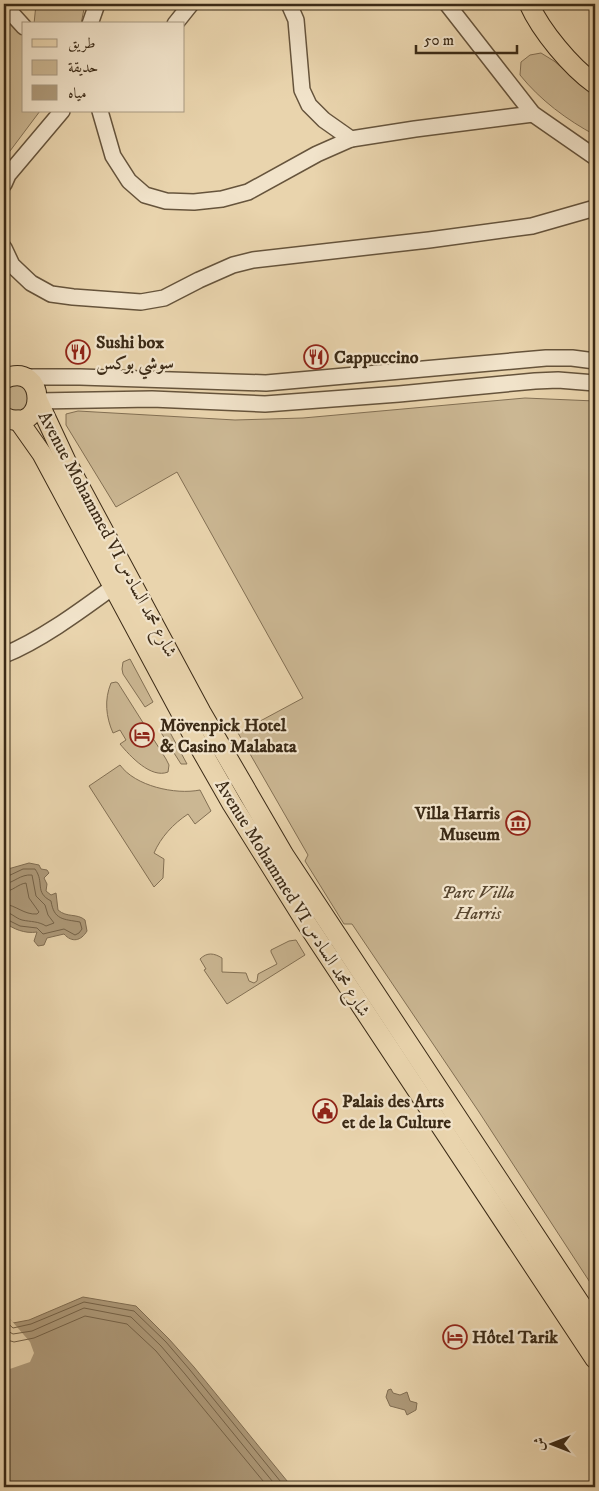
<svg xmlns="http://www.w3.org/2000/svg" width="599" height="1491" viewBox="0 0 599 1491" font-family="'IM FELL DW Pica',Amiri,serif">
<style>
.green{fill:#cbb793;stroke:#837054}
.water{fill:#ae9a7a;stroke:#806d52}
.pier{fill:#e9d4ad}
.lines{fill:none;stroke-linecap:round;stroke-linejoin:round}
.shore{stroke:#746248;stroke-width:1}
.minor-casing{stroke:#66543c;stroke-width:18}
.major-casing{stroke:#3b2a16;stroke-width:21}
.minor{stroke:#f1e3ca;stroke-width:15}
.major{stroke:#e9d4ad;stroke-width:19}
.labels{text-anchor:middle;stroke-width:4.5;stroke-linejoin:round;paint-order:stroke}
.poi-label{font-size:18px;font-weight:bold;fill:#3b2a16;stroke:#f1e3ca;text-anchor:start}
.street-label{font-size:18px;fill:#3b2a16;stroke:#f1e3ca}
.park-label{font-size:18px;font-style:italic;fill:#58462f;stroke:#f1e3ca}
</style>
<rect width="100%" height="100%" fill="#e9d4ad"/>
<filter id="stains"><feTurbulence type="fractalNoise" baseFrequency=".004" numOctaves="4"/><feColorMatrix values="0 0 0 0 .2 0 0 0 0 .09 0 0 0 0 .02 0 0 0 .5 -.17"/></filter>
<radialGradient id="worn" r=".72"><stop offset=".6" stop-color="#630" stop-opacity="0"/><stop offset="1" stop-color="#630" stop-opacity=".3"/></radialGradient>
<g class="green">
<path d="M36,4H85L81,24H34Z"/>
<path d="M4,13L24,35V111H40L4,159Z"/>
<path d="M541,53L554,61L595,95V135C567,120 540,100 520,75L521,62L530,55Z"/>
<path d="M21,384L31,394L24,411L8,410L4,405V389L7,386Z"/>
<path d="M525,398L595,401V1290L479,1112L352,924H344L305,861L308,855L238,733L303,698L177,472L116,507L66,425V414L78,411L235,420L303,418Z"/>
<path d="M130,659L153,702L145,707L123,674L122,669L123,662Z"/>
<path d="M116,682L118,683L166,759L169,765L168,772C151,779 130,756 120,744L126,740L120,730L113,733C106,717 104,700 111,683Z"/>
<path d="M166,725L187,764H181L160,731Z"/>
<path d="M120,765C135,786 175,795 200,790L211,811L195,824L188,814C173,824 161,837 154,853L164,859L163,878L154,887L89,786Z"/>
<path d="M296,940L305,955L227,1004L204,970L206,969L200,959C207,952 214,953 222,958V972L246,973L249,981L254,983L257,981L258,974L277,964L271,952V950L289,941Z"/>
</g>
<g class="water">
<path d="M29,863L39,865L41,869L47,870L49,873L44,878L47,884L46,891L51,895L56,893L58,910C67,918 77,913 85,920L87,931C81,941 72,943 64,934L47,938L44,945L38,946L34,941L37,932C25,934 13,929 4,922V875L8,869Z"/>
<path d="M83,1297L136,1306L169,1339L194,1367L292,1487H4V1313L13,1323L29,1320Z"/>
<path d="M391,1389L393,1393L400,1395L407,1392L410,1401L417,1403L416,1410L407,1415L405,1410L390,1406L386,1397L388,1390Z"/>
</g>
<path class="pier" d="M4,1312L30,1342L34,1353L30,1362L4,1371Z"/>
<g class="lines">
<g class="shore">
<path d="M4,878L23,869H35C45,883 34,892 51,901C54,920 63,919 80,922L82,929L79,933L75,935L64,929L43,934L37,928L20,926L4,918"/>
<path d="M4,884C14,883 20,874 32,875L36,896L45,905L48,915L54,923L46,926C38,921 31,922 22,920C15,918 11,912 4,912"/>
<path d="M4,892C13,891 18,884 26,883L29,898L39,912L37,914C24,915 16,905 4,904"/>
<path d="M4,1320L13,1328L31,1324L84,1302L134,1311L166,1342L190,1370L285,1487"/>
<path d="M4,1329L13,1334L32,1331L84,1308L131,1317L161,1346L185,1374L277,1487"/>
<path d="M4,1339L14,1342L34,1338L85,1316L127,1324L156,1351L179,1379L268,1487"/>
</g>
<g class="minor-casing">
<g id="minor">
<path d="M289,4L296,20L302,90L309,105L324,120L351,139L415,129L533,114"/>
<path d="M447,4L533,114L595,157"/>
<path d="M4,5L24,27"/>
<path d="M90,24L97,4"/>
<path d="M175,24L191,4"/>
<path d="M100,111L113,156L129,181L145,195L166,201L194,202L222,199L248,192L317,154L351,139"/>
<path d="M4,184L8,175L62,111"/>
<path d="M4,248L12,265L31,283L51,294L73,297L141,302L164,298L199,280L233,265L253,260L429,240L532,226L595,208"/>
<path d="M24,377H80L266,383L546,358H572L595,361"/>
<path d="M38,401L152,399L265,404L399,394L535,381L558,380L595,383"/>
<path d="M4,655C41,640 80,611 113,587"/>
</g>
</g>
<g class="major-casing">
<g id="major">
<path d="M529,4C541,31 571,67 595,84"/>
<path d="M4,379C47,359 49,437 4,417"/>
<path d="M38,401L66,461L201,712L284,855L595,1326"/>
<path d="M18,420L42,454L196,741L232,804L305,921L595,1359"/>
</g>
</g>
<use href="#minor" class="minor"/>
<use href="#major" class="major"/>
</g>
<defs>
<g id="restaurant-ring" transform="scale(1.25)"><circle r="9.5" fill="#f1e3ca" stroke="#8f2418" stroke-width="1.5"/><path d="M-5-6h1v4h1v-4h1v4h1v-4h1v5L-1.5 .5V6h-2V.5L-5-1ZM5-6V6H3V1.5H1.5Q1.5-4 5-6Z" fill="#8f2418"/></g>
<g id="hotel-ring" transform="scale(1.25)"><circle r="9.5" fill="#f1e3ca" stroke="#8f2418" stroke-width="1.5"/><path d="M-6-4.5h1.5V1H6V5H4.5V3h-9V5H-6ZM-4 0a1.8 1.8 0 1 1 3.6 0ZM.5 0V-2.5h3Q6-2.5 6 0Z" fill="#8f2418"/></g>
<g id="museum-ring" transform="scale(1.25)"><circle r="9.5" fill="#f1e3ca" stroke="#8f2418" stroke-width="1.5"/><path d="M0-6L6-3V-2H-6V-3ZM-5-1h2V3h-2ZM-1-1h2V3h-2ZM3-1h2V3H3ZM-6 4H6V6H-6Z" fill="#8f2418"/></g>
<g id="civic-ring" transform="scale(1.25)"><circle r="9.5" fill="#f1e3ca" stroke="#8f2418" stroke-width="1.5"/><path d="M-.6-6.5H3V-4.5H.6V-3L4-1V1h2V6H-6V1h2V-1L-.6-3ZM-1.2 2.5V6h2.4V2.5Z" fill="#8f2418"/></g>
</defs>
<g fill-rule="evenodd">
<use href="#restaurant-ring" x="78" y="352"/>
<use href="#restaurant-ring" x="316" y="357"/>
<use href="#hotel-ring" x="142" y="735"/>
<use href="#museum-ring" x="518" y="823"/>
<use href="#civic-ring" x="325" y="1111"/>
<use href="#hotel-ring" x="455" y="1337"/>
</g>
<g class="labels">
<g class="poi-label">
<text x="96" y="348">Sushi box<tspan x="96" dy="21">سوشي بوكس</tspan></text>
<text x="334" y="363">Cappuccino</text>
<text x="160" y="731">Mövenpick Hotel<tspan x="160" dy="21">&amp; Casino Malabata</tspan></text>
<text x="500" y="819" text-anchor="end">Villa Harris<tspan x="500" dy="21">Museum</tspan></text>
<text x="342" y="1107">Palais des Arts<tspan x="342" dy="21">et de la Culture</tspan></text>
<text x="472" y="1343">Hôtel Tarik</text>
</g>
<g class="street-label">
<text transform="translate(108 534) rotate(62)" y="6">Avenue Mohammed VI شارع محمد السادس</text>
<text transform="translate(293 898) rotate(58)" y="6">Avenue Mohammed VI شارع محمد السادس</text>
</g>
<g class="park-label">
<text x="478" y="898">Parc Villa<tspan x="478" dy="21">Harris</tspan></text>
</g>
</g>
<rect width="599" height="1491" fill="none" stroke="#e9d4ad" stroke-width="20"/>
<rect x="5" y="5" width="589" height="1481" fill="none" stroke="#3b2a16" stroke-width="2.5"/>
<rect x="10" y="10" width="579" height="1471" fill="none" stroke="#3b2a16"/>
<rect x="22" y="22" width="162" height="90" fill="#f1e3ca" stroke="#a89982"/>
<rect x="32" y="39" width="25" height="8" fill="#e9d4ad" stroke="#a89982"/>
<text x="68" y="48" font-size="15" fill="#3b2a16">طريق</text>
<rect x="32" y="60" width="25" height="15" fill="#cbb793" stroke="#a89982"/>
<text x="68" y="72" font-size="15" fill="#3b2a16">حديقة</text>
<rect x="32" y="85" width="25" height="15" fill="#ae9a7a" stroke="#a89982"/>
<text x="68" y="98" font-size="15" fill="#3b2a16">مياه</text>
<g transform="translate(552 1444) rotate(270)" stroke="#f1e3ca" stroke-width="4" paint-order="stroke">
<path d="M0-4L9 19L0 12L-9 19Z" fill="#3b2a16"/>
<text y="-8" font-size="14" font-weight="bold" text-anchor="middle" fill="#3b2a16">ش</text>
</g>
<path d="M416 45v8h101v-8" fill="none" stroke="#3b2a16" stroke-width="2.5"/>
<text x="424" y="45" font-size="15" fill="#3b2a16" stroke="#f1e3ca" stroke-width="4" paint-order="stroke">50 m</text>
<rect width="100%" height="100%" filter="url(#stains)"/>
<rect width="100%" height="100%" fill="url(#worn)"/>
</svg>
